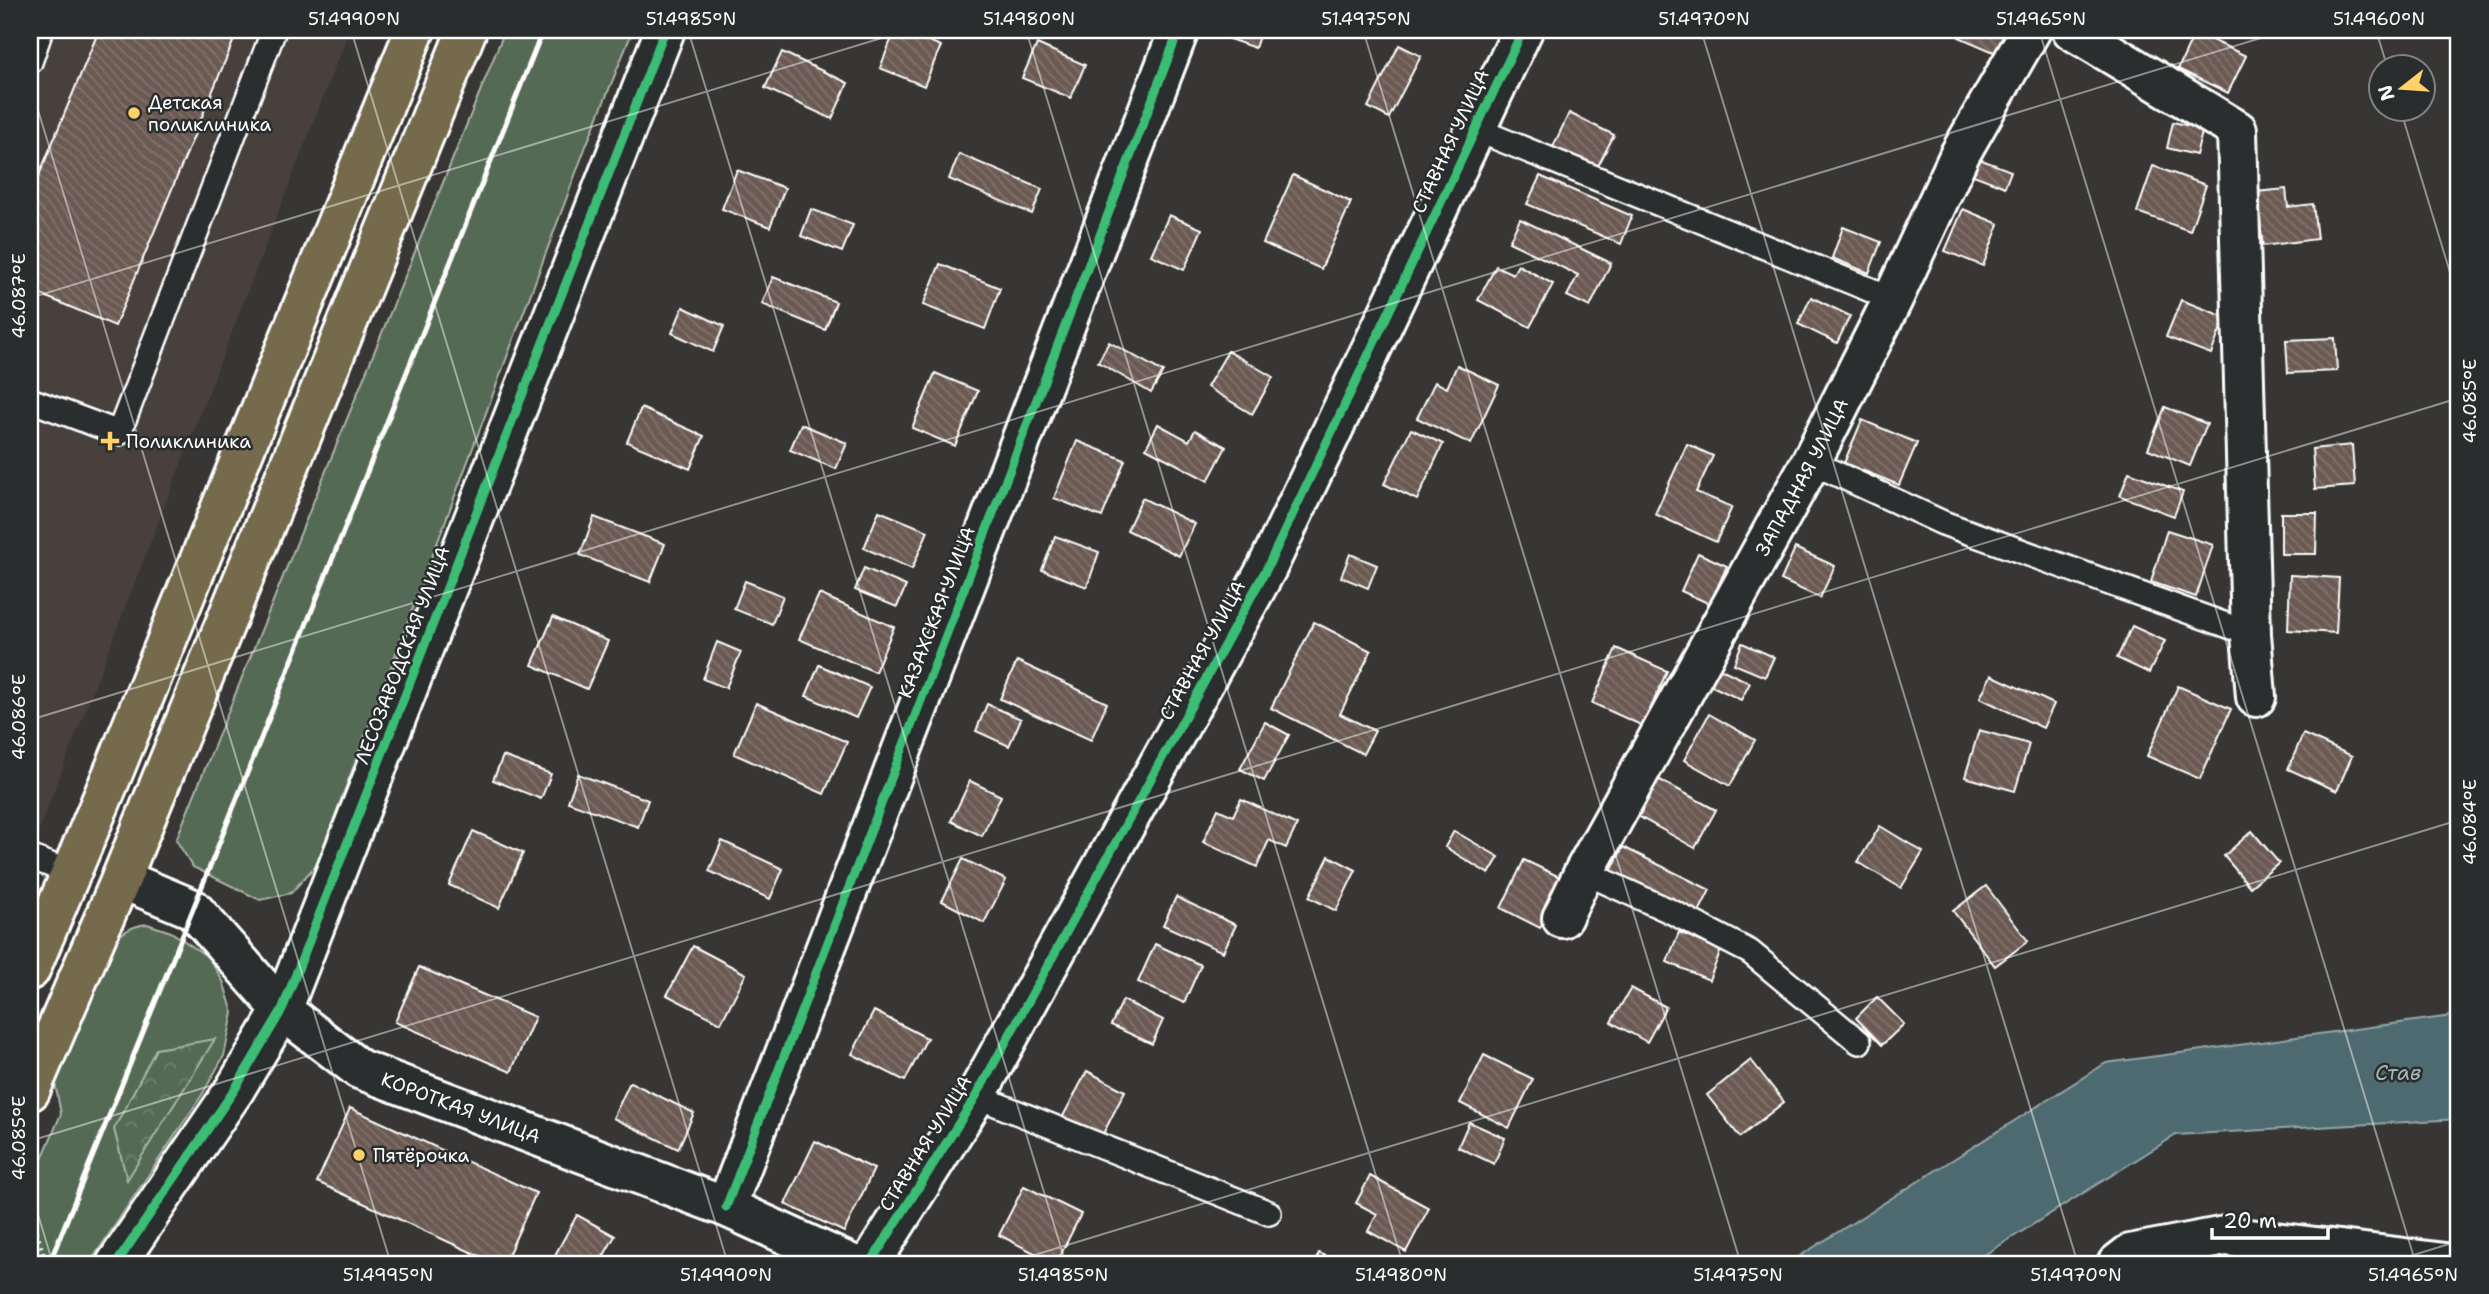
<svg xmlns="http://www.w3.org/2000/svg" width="2489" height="1294" viewBox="0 0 2489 1294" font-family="'Shantell Sans',sans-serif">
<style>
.built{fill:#47413e}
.grass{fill:#556a55;stroke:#aab4aa;stroke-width:2}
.forest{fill:url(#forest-crowns);stroke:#aab4aa;stroke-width:2}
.water{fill:#4d6b6f;stroke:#94a6a9;stroke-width:2}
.building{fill:url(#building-back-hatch);stroke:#fff;stroke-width:2}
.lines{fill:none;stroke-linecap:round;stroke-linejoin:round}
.service-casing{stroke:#fff;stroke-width:28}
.minor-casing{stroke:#fff;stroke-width:44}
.tertiary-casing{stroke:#fff;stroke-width:44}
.primary-casing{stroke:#fff;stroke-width:44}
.path{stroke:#fff;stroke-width:4.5;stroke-dasharray:2 5;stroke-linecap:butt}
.service{stroke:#2a2d2e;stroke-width:23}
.minor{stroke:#2a2d2e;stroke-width:38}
.tertiary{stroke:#2a2d2e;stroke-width:38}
.primary{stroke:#756b4b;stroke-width:38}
.rail{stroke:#fff;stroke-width:5}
.cycleway-casing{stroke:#2a2d2e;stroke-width:13}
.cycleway{stroke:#3abd76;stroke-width:9}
.ticks{fill:none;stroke:#fff;stroke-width:2;stroke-opacity:0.45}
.poi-dot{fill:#ffd166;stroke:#2a2d2e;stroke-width:2.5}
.labels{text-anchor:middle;stroke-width:5;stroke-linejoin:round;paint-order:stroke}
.poi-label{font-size:19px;fill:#fff;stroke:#2a2d2e;text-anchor:start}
.street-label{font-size:19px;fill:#fff;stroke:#2a2d2e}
.water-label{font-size:21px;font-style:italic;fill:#a6b5b7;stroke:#2a2d2e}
.neatline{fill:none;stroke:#fff;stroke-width:2.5}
.ticks-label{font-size:18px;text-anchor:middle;fill:#fff}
</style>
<defs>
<pattern id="forest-crowns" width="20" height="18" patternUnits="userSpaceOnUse" patternTransform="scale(1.75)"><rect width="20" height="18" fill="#556a55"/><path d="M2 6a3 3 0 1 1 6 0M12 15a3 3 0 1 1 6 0" fill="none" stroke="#6e806e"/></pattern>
<pattern id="building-back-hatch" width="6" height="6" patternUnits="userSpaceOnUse" patternTransform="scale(1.75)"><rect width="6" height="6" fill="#6b5a52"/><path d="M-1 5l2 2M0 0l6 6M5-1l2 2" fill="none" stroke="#81736c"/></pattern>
</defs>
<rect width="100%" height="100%" fill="#373635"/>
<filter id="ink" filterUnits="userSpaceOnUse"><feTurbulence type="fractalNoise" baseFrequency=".0143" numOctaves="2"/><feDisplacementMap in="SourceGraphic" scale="14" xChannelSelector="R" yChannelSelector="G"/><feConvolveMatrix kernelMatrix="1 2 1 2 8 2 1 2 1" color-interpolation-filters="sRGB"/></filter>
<g filter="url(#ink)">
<path class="built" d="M30,30H349L30,853Z"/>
<g class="grass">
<path d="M505,30H633L586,146L317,864L291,893L260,900L193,867L176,840Z"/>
<path d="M147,924L171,932L208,957L223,981L233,1013L224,1056L202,1095L89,1264H30V1187L61,1114L55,1083L110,946C121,933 130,926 147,924Z"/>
</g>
<path class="forest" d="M215,1039L127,1180L114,1129L156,1049Z"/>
<path class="water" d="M2459,1015V1119L2176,1135L1970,1264H1795L1800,1256L2106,1063Z"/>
<g class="building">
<path d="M99,30H238L115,326L30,290V197Z"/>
<path d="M895,30H902L941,46L924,86L880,68Z"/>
<path d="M1232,30H1261L1255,48L1229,39Z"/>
<path d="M1962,30H2006L1996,53L1959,37Z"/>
<path d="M2195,32L2246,56L2228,93L2178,69Z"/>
<path d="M1037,44L1085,65L1071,98L1022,78Z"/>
<path d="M1399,45L1421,56L1389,118L1368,107Z"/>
<path d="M782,52L848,83L832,119L765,88Z"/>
<path d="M1569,113L1614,135L1595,172L1551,151Z"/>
<path d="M2173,122L2203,129L2196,155L2167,148Z"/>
<path d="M959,154L1042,189L1032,214L949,179Z"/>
<path d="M1974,157L2011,171L2005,187L1968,173Z"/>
<path d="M2153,166L2206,185L2190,231L2137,212Z"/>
<path d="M737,170L785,188L770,227L722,209Z"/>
<path d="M1293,175L1351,202L1321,269L1263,243Z"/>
<path d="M1540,176L1632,216L1621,244L1527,204Z"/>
<path d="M2286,189L2288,207L2313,204L2317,239L2263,246L2256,192Z"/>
<path d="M811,209L853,225L842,252L801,236Z"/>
<path d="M1963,209L1999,224L1983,266L1945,251Z"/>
<path d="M1169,215L1202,229L1184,270L1151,255Z"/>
<path d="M1520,219L1611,263L1590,307L1567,296L1578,275L1509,242Z"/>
<path d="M1843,227L1881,242L1869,273L1832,258Z"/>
<path d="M940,264L1000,288L985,329L923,305Z"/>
<path d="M1518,265L1553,284L1530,327L1478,300L1496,266L1513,274Z"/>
<path d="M773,277L836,302L825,330L762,304Z"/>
<path d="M1811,297L1850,316L1837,343L1798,324Z"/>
<path d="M2181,300L2225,317L2211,354L2166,337Z"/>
<path d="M683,307L724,326L713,352L672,333Z"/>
<path d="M2335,338L2337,371L2288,373L2286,340Z"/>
<path d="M1109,342L1163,372L1151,393L1098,362Z"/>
<path d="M1228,351L1273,377L1252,414L1207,387Z"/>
<path d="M1457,365L1499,385L1471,444L1417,418L1435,382L1447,388Z"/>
<path d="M935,373L978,391L955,446L912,428Z"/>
<path d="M2165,407L2207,424L2190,466L2148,449Z"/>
<path d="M641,408L704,436L690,469L627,442Z"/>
<path d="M1862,420L1917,443L1899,485L1844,463Z"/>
<path d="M801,424L847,443L836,469L790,450Z"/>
<path d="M1158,424L1189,441L1195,430L1226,447L1208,481L1146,448Z"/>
<path d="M1411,429L1443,444L1417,500L1384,484Z"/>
<path d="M1077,441L1125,460L1102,517L1054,498Z"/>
<path d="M1687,444L1713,456L1696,492L1732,507L1716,542L1655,514Z"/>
<path d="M2352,445L2355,486L2315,489L2312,449Z"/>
<path d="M2129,472L2183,492L2174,516L2120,496Z"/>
<path d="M1142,498L1195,524L1179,556L1127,530Z"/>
<path d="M879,511L928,531L912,569L864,548Z"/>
<path d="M2281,513H2317L2316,554H2281Z"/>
<path d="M594,517L665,544L650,582L580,555Z"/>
<path d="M2167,530L2213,545L2196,597L2151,582Z"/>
<path d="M1055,536L1099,552L1087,587L1042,570Z"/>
<path d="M1795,548L1835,566L1820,598L1781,580Z"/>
<path d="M1698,553L1727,566L1710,604L1681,591Z"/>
<path d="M1350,554L1377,565L1368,588L1341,577Z"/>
<path d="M864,568L906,586L897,607L855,590Z"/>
<path d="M2290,575L2339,578L2336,633L2288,630Z"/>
<path d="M745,581L783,596L772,624L734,609Z"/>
<path d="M819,594L894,627L875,672L799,639Z"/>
<path d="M553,617L608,641L587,689L532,665Z"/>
<path d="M1314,622L1371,651L1340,714L1375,731L1363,754L1271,708Z"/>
<path d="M2132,626L2165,641L2149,673L2117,658Z"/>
<path d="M717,642L741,652L726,688L703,679Z"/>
<path d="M1742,643L1774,657L1765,677L1734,664Z"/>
<path d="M1616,648L1667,671L1643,726L1592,703Z"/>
<path d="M1017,661L1107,703L1091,740L1000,699Z"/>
<path d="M819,665L870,687L856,718L806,696Z"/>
<path d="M1719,668L1750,683L1741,700L1710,685Z"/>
<path d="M1991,675L2054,704L2043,728L1980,698Z"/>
<path d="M2178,686L2231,709L2200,779L2147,756Z"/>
<path d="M756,703L847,742L824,794L734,754Z"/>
<path d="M987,704L1021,719L1009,746L976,731Z"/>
<path d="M1709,714L1755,740L1730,786L1684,760Z"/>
<path d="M1265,722L1289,735L1264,781L1240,769Z"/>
<path d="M1979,730L2029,744L2015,791L1965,777Z"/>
<path d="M2303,734L2352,756L2337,791L2288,769Z"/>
<path d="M503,756L551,774L541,799L493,780Z"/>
<path d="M578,774L648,800L638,827L568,802Z"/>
<path d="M1658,779L1716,810L1695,848L1638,816Z"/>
<path d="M970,781L1001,796L982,836L951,821Z"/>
<path d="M1241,799L1297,825L1286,848L1269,840L1257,867L1203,842L1218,809L1233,816Z"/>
<path d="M1880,826L1923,852L1901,888L1858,862Z"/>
<path d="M473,831L523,853L499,908L449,885Z"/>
<path d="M1454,831L1499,857L1489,874L1445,847Z"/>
<path d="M2252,831L2279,863L2250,887L2224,856Z"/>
<path d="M722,841L783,869L770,899L709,871Z"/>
<path d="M1623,847L1710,890L1698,914L1611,871Z"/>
<path d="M1329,856L1356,870L1336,911L1309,897Z"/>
<path d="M963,859L1006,880L984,923L942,901Z"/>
<path d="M1524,860L1564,879L1540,928L1501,908Z"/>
<path d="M1986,886L2028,941L1995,966L1953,911Z"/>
<path d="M1176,897L1236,925L1223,952L1163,925Z"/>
<path d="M1679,932L1721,950L1709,980L1667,962Z"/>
<path d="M1155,944L1201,965L1184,1003L1138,982Z"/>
<path d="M693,946L746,974L721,1023L667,995Z"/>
<path d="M419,967L535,1017L511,1072L395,1022Z"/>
<path d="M1631,988L1666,1007L1647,1042L1611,1022Z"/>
<path d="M1877,997L1904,1024L1882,1045L1856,1018Z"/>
<path d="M1123,1000L1163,1020L1152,1044L1111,1025Z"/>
<path d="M874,1011L927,1038L905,1081L852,1054Z"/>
<path d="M1484,1055L1533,1079L1509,1128L1460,1103Z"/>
<path d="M1751,1060L1784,1102L1740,1137L1707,1095Z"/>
<path d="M1087,1071L1125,1091L1101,1138L1062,1118Z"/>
<path d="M630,1082L694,1113L678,1149L613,1118Z"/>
<path d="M350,1108L536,1193L504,1264H497L317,1182Z"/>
<path d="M1469,1122L1505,1138L1494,1164L1458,1147Z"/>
<path d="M815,1141L874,1169L844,1232L785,1204Z"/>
<path d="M1370,1176L1429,1208L1406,1252L1368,1231L1377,1214L1356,1203Z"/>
<path d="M1024,1186L1081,1214L1056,1264L999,1235Z"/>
<path d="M577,1215L615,1236L599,1264H550Z"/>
<path d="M1319,1253L1344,1264H1314Z"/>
</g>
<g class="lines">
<g class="service-casing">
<g id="service">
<path d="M30,62L41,30"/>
<path d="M1475,129L1893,299"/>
<path d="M30,400L119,433L274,30"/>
<path d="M1811,462L1943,523L2251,634"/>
<path d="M30,857L71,873"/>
<path d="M1584,872L1672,912L1750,952L1859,1042"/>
<path d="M976,1096L1269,1213"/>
</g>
</g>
<g class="minor-casing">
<g id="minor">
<path d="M2072,30L2237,130L2251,634L2256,697"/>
<path id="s1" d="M1562,918L1584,872L1811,462L1893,299L1960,154L2031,30"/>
<path id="s2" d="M282,1010L359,1069L726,1207L851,1264"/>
<path d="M726,1207L1179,30"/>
<path d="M870,1264L976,1096L1267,568L1523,30"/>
<path d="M2117,1264L2130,1254L2225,1236L2453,1264"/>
</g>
</g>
<g class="tertiary-casing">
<g id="tertiary">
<path d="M121,879L193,909L282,1010"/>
<path d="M116,1264L235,1089L282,1010L665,30"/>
</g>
</g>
<g class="primary-casing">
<g id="primary">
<path d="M30,970L113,773L415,30"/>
<path d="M30,1091L121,879L467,30"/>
</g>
</g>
<path class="path" d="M30,1229L37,1233L46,1264"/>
<use href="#service" class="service"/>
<use href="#minor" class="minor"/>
<use href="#tertiary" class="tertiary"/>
<use href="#primary" class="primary"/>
<path class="rail" d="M49,1264L193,909L543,30"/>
<g class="cycleway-casing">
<g id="cycleway">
<path d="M726,1207L1179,30"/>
<path d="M116,1264L235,1089L282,1010L665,30"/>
<path d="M870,1264L976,1096L1267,568L1523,30"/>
</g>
</g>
<use href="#cycleway" class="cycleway"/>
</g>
</g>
<path class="ticks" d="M351,30L728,1264M688,30L1066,1264M1026,30L1403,1264M1363,30L1741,1264M1701,30L2078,1264M2039,30L2416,1264M2376,30L2387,66M30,84L391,1264M2400,108L2459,302M30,298L908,30M30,720L2287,30M30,1141L2459,398M30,1188L53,1264M1005,1264L2459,820M2384,1264L2459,1241"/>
<g class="poi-dot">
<circle cx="134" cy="113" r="7"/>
<path d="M106.5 430.5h7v7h7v7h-7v7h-7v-7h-7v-7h7z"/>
<circle cx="359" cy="1155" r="7"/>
</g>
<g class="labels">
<g class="poi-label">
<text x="148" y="109">Детская<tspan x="148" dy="22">поликлиника</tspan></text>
<text x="126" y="448">Поликлиника</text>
<text x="373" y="1162">Пятёрочка</text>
</g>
<g class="street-label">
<text transform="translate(1450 141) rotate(-65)" y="7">СТАВНАЯ УЛИЦА</text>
<text dy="7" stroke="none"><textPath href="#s1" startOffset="502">ЗАПАДНАЯ УЛИЦА</textPath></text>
<text transform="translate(936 612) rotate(-69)" y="7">КАЗАХСКАЯ УЛИЦА</text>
<text transform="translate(1202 650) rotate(-61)" y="7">СТАВНАЯ УЛИЦА</text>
<text transform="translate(402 655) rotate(-69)" y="7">ЛЕСОЗАВОДСКАЯ УЛИЦА</text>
<text dy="7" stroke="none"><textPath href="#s2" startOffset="206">КОРОТКАЯ УЛИЦА</textPath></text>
<text transform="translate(925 1143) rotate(-58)" y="7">СТАВНАЯ УЛИЦА</text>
</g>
<g class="water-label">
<text x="2398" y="1080">Став</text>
</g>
</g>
<rect width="2489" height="1294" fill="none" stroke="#2a2d2e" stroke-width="77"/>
<g transform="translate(2402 88) rotate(253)"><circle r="33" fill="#2a2d2e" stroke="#7f8182" stroke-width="2"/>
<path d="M0-5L12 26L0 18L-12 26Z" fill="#ffd166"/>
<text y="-10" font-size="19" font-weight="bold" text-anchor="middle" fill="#ffffff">N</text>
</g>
<path d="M2212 1228v10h116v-10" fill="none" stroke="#ffffff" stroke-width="3.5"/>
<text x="2223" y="1228" font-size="21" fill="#ffffff" stroke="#2a2d2e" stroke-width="5" paint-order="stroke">20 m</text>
<rect x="38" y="38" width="2412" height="1218" class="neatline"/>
<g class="ticks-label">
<text x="354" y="25">51.4990°N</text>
<text x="691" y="25">51.4985°N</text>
<text x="1029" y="25">51.4980°N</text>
<text x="1366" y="25">51.4975°N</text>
<text x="1704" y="25">51.4970°N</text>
<text x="2041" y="25">51.4965°N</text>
<text x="2379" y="25">51.4960°N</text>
<text transform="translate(19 296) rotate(-90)" y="6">46.087°E</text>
<text transform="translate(2470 401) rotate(-90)" y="6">46.085°E</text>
<text transform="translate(19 717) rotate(-90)" y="6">46.086°E</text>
<text transform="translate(2470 822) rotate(-90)" y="6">46.084°E</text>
<text transform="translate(19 1138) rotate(-90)" y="6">46.085°E</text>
<text x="388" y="1281">51.4995°N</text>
<text x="726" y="1281">51.4990°N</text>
<text x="1063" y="1281">51.4985°N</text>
<text x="1401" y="1281">51.4980°N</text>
<text x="1738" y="1281">51.4975°N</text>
<text x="2076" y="1281">51.4970°N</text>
<text x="2413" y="1281">51.4965°N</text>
</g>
</svg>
